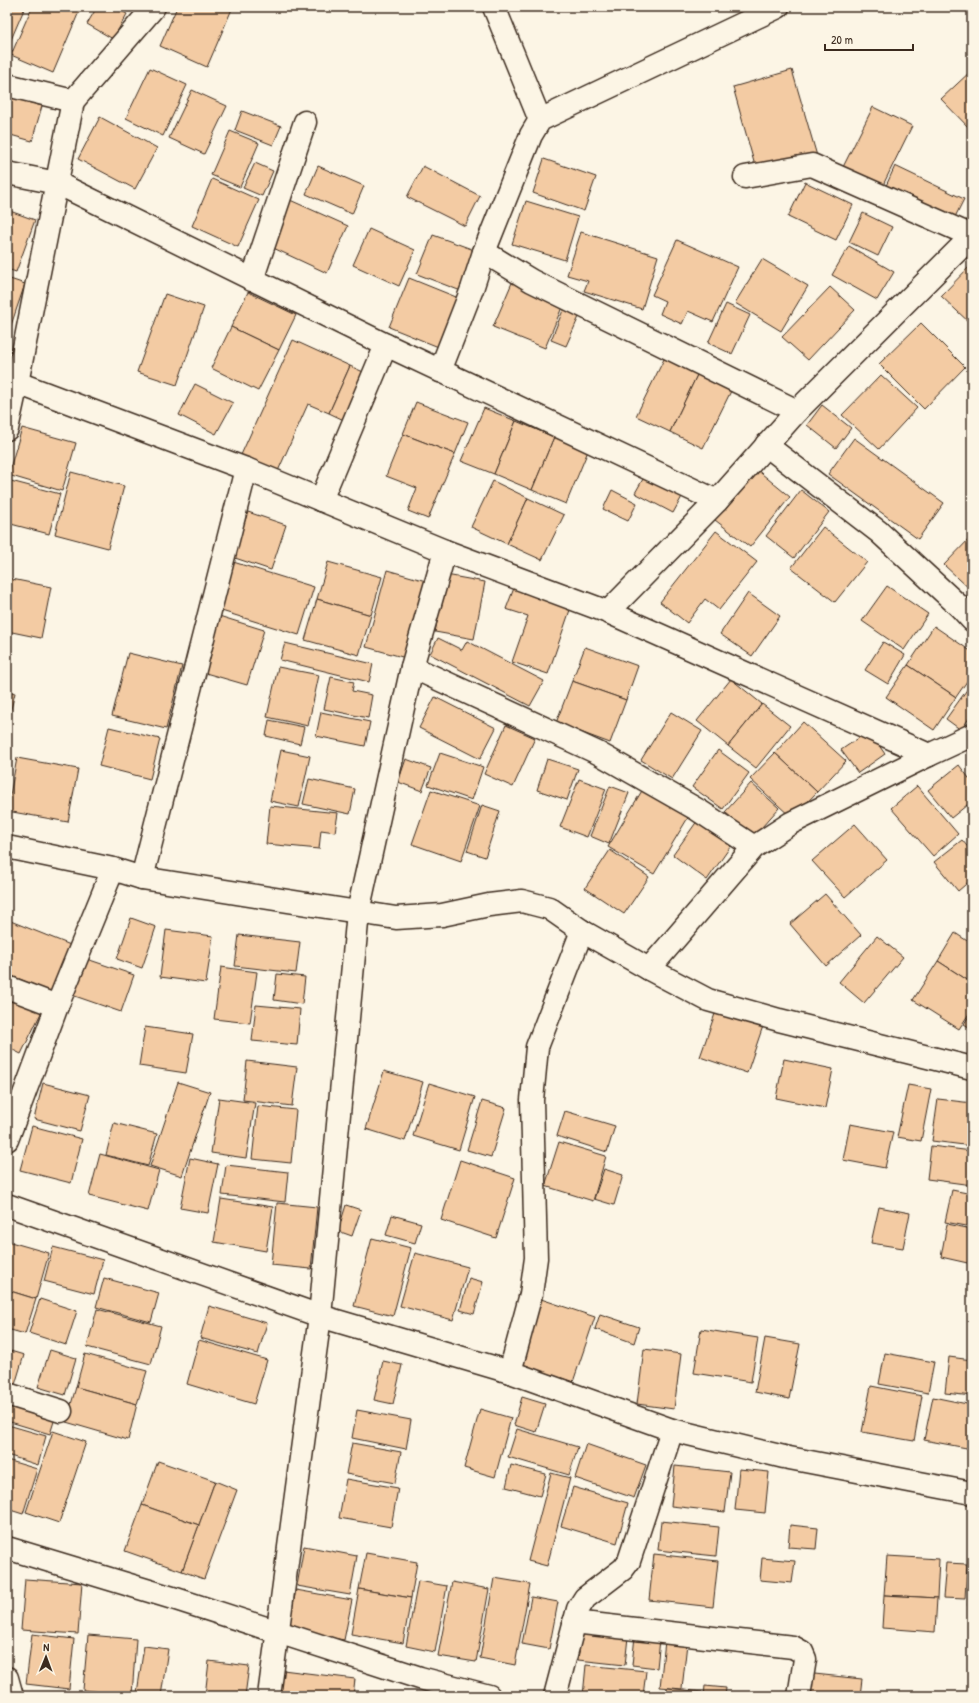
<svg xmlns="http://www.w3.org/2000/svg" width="979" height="1703" viewBox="0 0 979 1703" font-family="'Patrick Hand',sans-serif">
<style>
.building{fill:#f3cba3;stroke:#3b2a1e}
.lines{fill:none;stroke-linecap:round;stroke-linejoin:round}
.minor-casing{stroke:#3b2a1e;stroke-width:25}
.minor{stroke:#fcf5e5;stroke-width:22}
</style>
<rect width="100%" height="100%" fill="#fcf5e5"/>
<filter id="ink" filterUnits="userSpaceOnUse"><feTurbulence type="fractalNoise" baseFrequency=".025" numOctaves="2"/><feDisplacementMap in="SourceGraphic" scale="8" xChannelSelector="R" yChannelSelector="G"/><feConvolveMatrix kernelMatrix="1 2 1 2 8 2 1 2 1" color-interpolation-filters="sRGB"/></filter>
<g filter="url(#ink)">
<g class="building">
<path d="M7,7H25L7,49Z"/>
<path d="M32,7H81L53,73L11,55Z"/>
<path d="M97,7H114L127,14L113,39L87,24Z"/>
<path d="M177,7H227L232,9L207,67L160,46Z"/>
<path d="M150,68L187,85L163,136L126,118Z"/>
<path d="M792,70L817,156L757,173L733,87Z"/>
<path d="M972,70V131L941,99Z"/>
<path d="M192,90L227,106L204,154L169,138Z"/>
<path d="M7,96L42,106L32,141L7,134Z"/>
<path d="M873,107L912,126L882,187L843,167Z"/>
<path d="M242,111L281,126L273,145L235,130Z"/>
<path d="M100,117L157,148L135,189L78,159Z"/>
<path d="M230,131L259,143L240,187L211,175Z"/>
<path d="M544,159L596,177L584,211L533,193Z"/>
<path d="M255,163L273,171L262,196L243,188Z"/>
<path d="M318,166L364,186L352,214L306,194Z"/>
<path d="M423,166L480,196L465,226L407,197Z"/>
<path d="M895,166L964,199L953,221L885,188Z"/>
<path d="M212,179L259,200L238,247L192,226Z"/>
<path d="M805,182L853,205L836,240L788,217Z"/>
<path d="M290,200L348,226L327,273L269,246Z"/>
<path d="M526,201L578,217L565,260L512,244Z"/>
<path d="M7,210L35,220L16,272L7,269Z"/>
<path d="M863,213L892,227L878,256L849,242Z"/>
<path d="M369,229L415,250L399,286L353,265Z"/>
<path d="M581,232L658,256L642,309L584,291L588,281L567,275Z"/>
<path d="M433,235L477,251L461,291L417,274Z"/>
<path d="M677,240L738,267L713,322L688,311L682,324L660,314L665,301L652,295Z"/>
<path d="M849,246L894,272L877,300L832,275Z"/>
<path d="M762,259L808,286L781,331L735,303Z"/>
<path d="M972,264V325L941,296Z"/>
<path d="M7,278L25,284L7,337Z"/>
<path d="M409,278L461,299L441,348L389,327Z"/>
<path d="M514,278L565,300L545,348L493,327Z"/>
<path d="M830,287L855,310L808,360L782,337Z"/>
<path d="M248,292L296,315L279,350L231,327Z"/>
<path d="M165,294L204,307L177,385L137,372Z"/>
<path d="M566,303L582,310L566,346L551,340Z"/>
<path d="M726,304L750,315L732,354L708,343Z"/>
<path d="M921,323L965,367L924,409L879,364Z"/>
<path d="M231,327L279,350L258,391L211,368Z"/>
<path d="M293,340L350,366L329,413L308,404L278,471L241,455Z"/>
<path d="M665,357L698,373L670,432L636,416Z"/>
<path d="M350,366L370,375L348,422L329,413Z"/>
<path d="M698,373L732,389L703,448L670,432Z"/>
<path d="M881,375L917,408L879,449L842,415Z"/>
<path d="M195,384L233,403L216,434L179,415Z"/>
<path d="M416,402L468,422L455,454L403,434Z"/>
<path d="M822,405L851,428L836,448L807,425Z"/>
<path d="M484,408L516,421L494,474L461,461Z"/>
<path d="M516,421L554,437L532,490L494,474Z"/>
<path d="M22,428L76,443L62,491L8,475Z"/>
<path d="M403,434L455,454L428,519L408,511L417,488L386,476Z"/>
<path d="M554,437L588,451L566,504L532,490Z"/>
<path d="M854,438L944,503L918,539L828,474Z"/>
<path d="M756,469L790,497L750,547L715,520Z"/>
<path d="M71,472L124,486L108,548L55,534Z"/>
<path d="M647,472L684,493L673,513L635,493Z"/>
<path d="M7,480L60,494L49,534L7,523Z"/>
<path d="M493,481L528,498L507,544L471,527Z"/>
<path d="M612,490L637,503L628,521L603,509Z"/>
<path d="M801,490L829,512L794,558L766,536Z"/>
<path d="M528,498L564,515L542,560L507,544Z"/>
<path d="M248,512L286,525L271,570L232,557Z"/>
<path d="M823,527L867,562L835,602L791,568Z"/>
<path d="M716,531L757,562L719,610L705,599L687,623L660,602Z"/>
<path d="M972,536V591L944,565Z"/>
<path d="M230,561L314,587L299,635L215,609Z"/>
<path d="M328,562L382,577L371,615L317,599Z"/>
<path d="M387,570L426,581L406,658L366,647Z"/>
<path d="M446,575L485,582L474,639L435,632Z"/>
<path d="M7,578L51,587L41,638L7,631Z"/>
<path d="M887,586L928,614L904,650L862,621Z"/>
<path d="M514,588L571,607L548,674L512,662L528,616L506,609Z"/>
<path d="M748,593L780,616L752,656L720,634Z"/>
<path d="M317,599L371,615L359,655L305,640Z"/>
<path d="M219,616L264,630L247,685L202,672Z"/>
<path d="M934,626L972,652V674L956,697L908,665Z"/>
<path d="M438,638L462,650L467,641L544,681L530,706L430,654Z"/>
<path d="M883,642L905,655L888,684L865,670Z"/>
<path d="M285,643L373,664L369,682L280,660Z"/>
<path d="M585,647L638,666L626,700L572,681Z"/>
<path d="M128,653L182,666L166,729L112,716Z"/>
<path d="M908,665L956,697L934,730L886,697Z"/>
<path d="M278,667L319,675L308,726L267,717Z"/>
<path d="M331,677L354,682L352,691L372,695L368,718L324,709Z"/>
<path d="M731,679L762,704L728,746L697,721Z"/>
<path d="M572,681L626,700L610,743L556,723Z"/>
<path d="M971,684L972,685V714L961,730L946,719Z"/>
<path d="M7,691L15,693L7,725Z"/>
<path d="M435,697L496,728L480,759L419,728Z"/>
<path d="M762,704L790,726L756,768L728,746Z"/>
<path d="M321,712L370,722L365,746L316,736Z"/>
<path d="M671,712L702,731L672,779L641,760Z"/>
<path d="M269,720L304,727L300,744L266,736Z"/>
<path d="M803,722L846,761L817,792L775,753Z"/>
<path d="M506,725L535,738L513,787L484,774Z"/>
<path d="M109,727L160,739L150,779L99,766Z"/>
<path d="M869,731L885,754L858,773L841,750Z"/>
<path d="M281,750L310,756L299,807L270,801Z"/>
<path d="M718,750L749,773L723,809L692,787Z"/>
<path d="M440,753L483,767L472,800L428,785Z"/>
<path d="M775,753L817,792L792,818L750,779Z"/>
<path d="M17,758L78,769L68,822L7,811Z"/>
<path d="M406,759L431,768L422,791L398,782Z"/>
<path d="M547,759L578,769L567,800L537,790Z"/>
<path d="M959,765L972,782V801L951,818L928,790Z"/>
<path d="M309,779L355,789L350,814L303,804Z"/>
<path d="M579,779L606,789L587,837L560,827Z"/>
<path d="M751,783L779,808L753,837L725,812Z"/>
<path d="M610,786L629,793L609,844L590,836Z"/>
<path d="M917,786L958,834L933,856L891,808Z"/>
<path d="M643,789L689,816L654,874L608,847Z"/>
<path d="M431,790L480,806L461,861L412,844Z"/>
<path d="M482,805L500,811L485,857L467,851Z"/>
<path d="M270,806L338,813L335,832L321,830L319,849L266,844Z"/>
<path d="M700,817L735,840L707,880L673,855Z"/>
<path d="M855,824L887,860L845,897L812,861Z"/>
<path d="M962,840L972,852V879L958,891L934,862Z"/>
<path d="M610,850L649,877L624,914L585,888Z"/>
<path d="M825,894L861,935L826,966L790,924Z"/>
<path d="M131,918L156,927L142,968L117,959Z"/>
<path d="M8,920L73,946L54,993L7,974Z"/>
<path d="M166,930L213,936L206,983L160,977Z"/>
<path d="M955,933L972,944V983L938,961Z"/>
<path d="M239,935L300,942L296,973L235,966Z"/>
<path d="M877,936L903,957L864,1003L839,982Z"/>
<path d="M81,957L134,975L121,1012L69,994Z"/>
<path d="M938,961L972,983V1009L959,1029L913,1000Z"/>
<path d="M221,967L257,972L250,1023L214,1019Z"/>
<path d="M277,974L305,977L302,1004L274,1000Z"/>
<path d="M7,995L42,1011L21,1054L7,1047Z"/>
<path d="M256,1005L300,1009L297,1045L252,1041Z"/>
<path d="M717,1008L764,1023L747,1073L700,1057Z"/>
<path d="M972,1011V1029L964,1024Z"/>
<path d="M145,1027L193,1034L186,1073L139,1066Z"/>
<path d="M784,1059L833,1069L825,1108L776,1098Z"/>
<path d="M247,1061L297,1067L292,1106L243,1100Z"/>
<path d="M384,1071L423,1082L405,1141L366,1129Z"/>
<path d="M178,1082L210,1092L182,1176L150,1166Z"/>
<path d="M43,1083L90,1095L80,1131L34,1119Z"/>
<path d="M429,1083L475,1097L459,1150L413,1136Z"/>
<path d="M908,1085L931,1089L921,1141L897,1137Z"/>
<path d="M219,1098L255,1103L246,1158L211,1153Z"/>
<path d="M938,1099L972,1103V1146L932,1141Z"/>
<path d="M482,1101L506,1108L491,1157L467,1150Z"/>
<path d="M258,1106L296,1110L291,1163L252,1159Z"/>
<path d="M565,1111L615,1126L607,1152L557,1136Z"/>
<path d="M114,1123L157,1134L148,1166L106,1155Z"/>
<path d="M850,1124L893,1132L885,1168L843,1160Z"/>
<path d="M32,1126L82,1139L71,1183L20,1170Z"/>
<path d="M559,1142L606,1156L593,1201L545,1186Z"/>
<path d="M931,1146L972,1151V1185L927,1179Z"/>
<path d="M100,1154L159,1170L148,1211L89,1196Z"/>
<path d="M190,1158L218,1164L208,1213L180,1208Z"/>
<path d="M460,1160L515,1178L496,1238L441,1220Z"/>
<path d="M226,1165L288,1172L285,1202L222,1195Z"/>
<path d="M604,1169L623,1175L614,1205L594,1199Z"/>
<path d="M952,1190L972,1194V1227L945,1222Z"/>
<path d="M221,1199L273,1207L266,1251L214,1242Z"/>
<path d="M277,1203L317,1207L311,1269L271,1265Z"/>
<path d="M346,1205L361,1210L352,1236L338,1231Z"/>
<path d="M879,1207L910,1213L903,1248L871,1243Z"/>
<path d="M392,1215L421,1223L415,1243L386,1235Z"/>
<path d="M947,1224L972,1229V1264L941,1257Z"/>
<path d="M372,1238L411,1248L393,1316L354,1306Z"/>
<path d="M7,1241L49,1253L36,1299L7,1290Z"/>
<path d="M53,1247L103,1260L94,1294L44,1281Z"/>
<path d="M415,1253L468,1267L453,1320L400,1306Z"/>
<path d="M104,1278L159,1293L151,1322L96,1307Z"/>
<path d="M469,1278L483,1282L474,1314L460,1310Z"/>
<path d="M7,1290L36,1299L25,1334L7,1329Z"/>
<path d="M538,1298L595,1317L573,1382L516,1363Z"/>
<path d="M40,1299L77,1311L66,1345L29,1333Z"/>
<path d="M209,1306L267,1323L258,1354L200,1338Z"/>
<path d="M97,1309L161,1326L151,1364L87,1347Z"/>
<path d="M600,1314L639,1327L634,1343L595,1329Z"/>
<path d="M701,1329L758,1338L751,1382L694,1373Z"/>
<path d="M765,1338L800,1344L789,1399L755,1392Z"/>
<path d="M199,1340L267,1360L254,1404L187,1384Z"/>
<path d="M644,1349L681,1354L674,1409L637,1404Z"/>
<path d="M7,1350L24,1355L14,1388L7,1386Z"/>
<path d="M50,1350L76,1358L65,1395L38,1387Z"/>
<path d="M885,1353L934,1362L928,1393L879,1384Z"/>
<path d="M85,1354L147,1371L137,1404L76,1387Z"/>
<path d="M949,1357L972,1360V1396L945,1393Z"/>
<path d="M383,1361L402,1365L393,1404L374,1400Z"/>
<path d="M871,1386L922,1396L914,1441L862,1432Z"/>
<path d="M76,1387L137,1404L128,1440L66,1422Z"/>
<path d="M522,1397L545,1404L536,1432L514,1425Z"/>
<path d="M933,1397L972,1405V1449L924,1440Z"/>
<path d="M7,1400L56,1415L50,1434L7,1421Z"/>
<path d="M480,1409L511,1418L495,1477L464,1468Z"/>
<path d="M357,1410L411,1420L406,1449L352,1438Z"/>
<path d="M8,1425L46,1436L38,1465L7,1455Z"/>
<path d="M517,1429L578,1447L569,1475L508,1457Z"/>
<path d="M53,1431L86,1442L59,1523L26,1512Z"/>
<path d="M352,1443L401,1452L395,1483L346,1474Z"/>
<path d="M586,1444L646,1465L634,1498L575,1478Z"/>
<path d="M7,1460L37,1469L23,1514L7,1509Z"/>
<path d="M158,1461L215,1481L199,1525L142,1505Z"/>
<path d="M511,1465L546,1474L540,1496L506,1487Z"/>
<path d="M675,1466L730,1472L725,1512L671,1506Z"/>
<path d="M739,1469L769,1472L765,1513L735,1510Z"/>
<path d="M551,1473L570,1478L547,1566L528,1561Z"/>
<path d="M346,1479L398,1488L391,1527L339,1518Z"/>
<path d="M215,1481L237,1490L204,1579L182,1571Z"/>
<path d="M573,1487L628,1503L617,1543L561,1526Z"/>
<path d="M142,1505L199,1525L182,1571L125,1551Z"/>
<path d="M661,1521L719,1527L716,1556L658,1550Z"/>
<path d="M790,1525L818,1528L816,1549L788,1547Z"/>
<path d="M304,1546L357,1556L350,1595L297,1586Z"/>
<path d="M366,1553L417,1562L411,1598L359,1589Z"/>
<path d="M654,1554L718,1561L713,1607L649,1600Z"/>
<path d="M887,1556L939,1559L937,1598L884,1595Z"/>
<path d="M762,1558L795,1561L792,1583L760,1580Z"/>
<path d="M946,1563L967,1564L965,1599L943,1598Z"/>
<path d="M970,1572H972V1606H968Z"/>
<path d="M494,1578L530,1584L515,1665L480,1658Z"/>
<path d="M25,1579L82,1583L78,1634L21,1630Z"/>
<path d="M418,1581L447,1586L435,1652L406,1646Z"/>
<path d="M452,1582L489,1589L476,1662L438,1656Z"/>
<path d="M359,1589L411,1598L403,1643L351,1634Z"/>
<path d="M296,1590L352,1600L344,1640L288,1630Z"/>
<path d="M884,1595L937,1598L935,1632L882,1628Z"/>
<path d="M531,1597L558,1602L549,1649L522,1644Z"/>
<path d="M581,1633L628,1637L625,1665L578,1660Z"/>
<path d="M32,1634L74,1639L69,1689L26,1684Z"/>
<path d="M88,1635L136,1639L132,1695L83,1690Z"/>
<path d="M635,1636L660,1639L657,1668L632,1665Z"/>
<path d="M665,1641L687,1643L682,1689L660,1687Z"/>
<path d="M144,1646L168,1649L161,1696L137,1693Z"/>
<path d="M209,1661L249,1666L245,1696H205Z"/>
<path d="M586,1665L646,1671L643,1696H583Z"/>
<path d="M283,1670L355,1679L353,1696H280Z"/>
<path d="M805,1673L862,1679L860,1696H803Z"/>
<path d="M705,1686L726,1688L725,1696H704Z"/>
<path d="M667,1688L702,1692L701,1696H666Z"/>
</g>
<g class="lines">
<g class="minor-casing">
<g id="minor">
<path d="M494,7L540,120"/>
<path d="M7,85L73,101"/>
<path d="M7,173L57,183L386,345L717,501"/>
<path d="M745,177L812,165L972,236"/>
<path d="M484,252L531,135L540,120L778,7"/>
<path d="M252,280L305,122"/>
<path d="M440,371L472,289L484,252L532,281L797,411"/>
<path d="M7,379L246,469L445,551L608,612L929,755"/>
<path d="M7,429L17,383L73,101L154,7"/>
<path d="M766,445L879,532L960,607L972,620"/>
<path d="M321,500L386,345"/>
<path d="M608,612L717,501L797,411L972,236"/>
<path d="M412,667L598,753L698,810L754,847"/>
<path d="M972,735L929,755L791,823L754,847L649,969L708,1000L779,1020L972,1068"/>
<path d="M7,847L113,869L142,878L246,469"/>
<path d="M142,878L396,918L442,915L489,905L522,901L549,908L582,931L649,969"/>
<path d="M7,987L57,1006"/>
<path d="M7,1140L57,1006L113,869"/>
<path d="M7,1205L320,1316L510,1372L672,1430L784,1457L972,1493"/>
<path d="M510,1372L531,1294L536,1258L532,1100L537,1047L582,931"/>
<path d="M7,1394L61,1411"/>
<path d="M7,1548L176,1599L420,1678L489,1696"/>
<path d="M574,1622L793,1647L802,1652L805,1659L799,1696"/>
<path d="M7,1678L12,1696"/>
<path d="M269,1696L320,1316L358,912L412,667L445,551"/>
<path d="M555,1696L578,1609L585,1598L623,1569L629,1561L672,1430"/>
</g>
</g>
<use href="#minor" class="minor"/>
</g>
</g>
<rect width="979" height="1703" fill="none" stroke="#fcf5e5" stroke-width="24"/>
<rect x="12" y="12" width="955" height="1679" fill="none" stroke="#3b2a1e" stroke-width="1.5" filter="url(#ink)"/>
<g transform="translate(46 1657) rotate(1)" stroke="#fcf5e5" stroke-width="3" paint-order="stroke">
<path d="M0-3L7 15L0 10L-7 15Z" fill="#3b2a1e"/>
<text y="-6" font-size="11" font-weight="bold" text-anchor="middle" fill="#3b2a1e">N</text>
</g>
<path d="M825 44v6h88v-6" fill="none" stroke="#3b2a1e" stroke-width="2"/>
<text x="831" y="44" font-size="12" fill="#3b2a1e" stroke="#fcf5e5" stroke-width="3" paint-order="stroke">20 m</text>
</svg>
